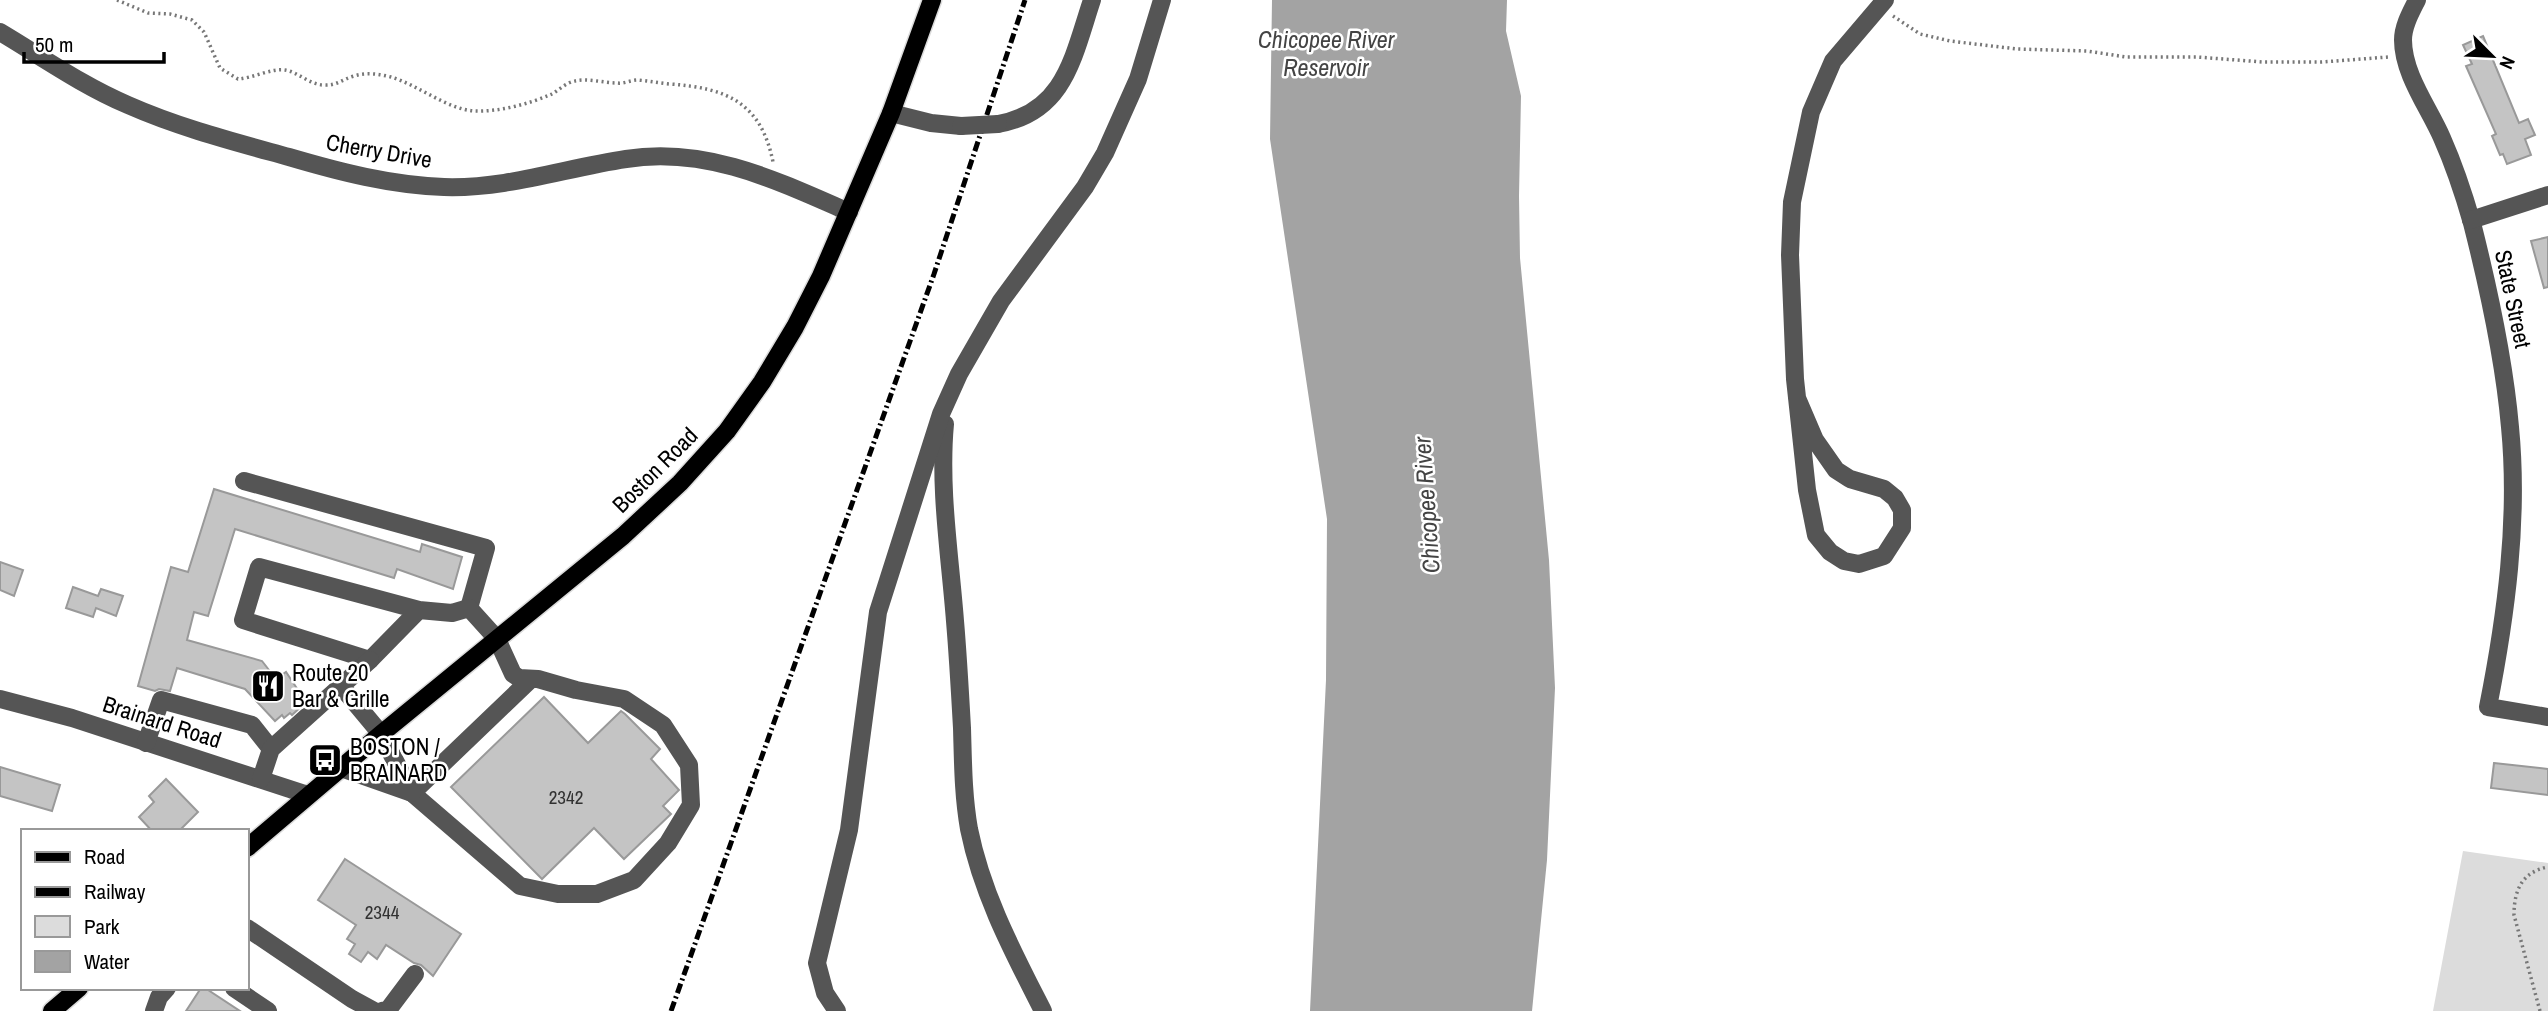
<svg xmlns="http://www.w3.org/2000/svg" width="2548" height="1011" viewBox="0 0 2548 1011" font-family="'Archivo Narrow',sans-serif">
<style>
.green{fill:#dcdcdc}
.water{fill:#a3a3a3}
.building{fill:#c4c4c4;stroke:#999;stroke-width:2}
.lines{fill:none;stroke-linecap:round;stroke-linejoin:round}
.major-casing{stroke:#dbdbdb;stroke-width:21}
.path{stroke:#777;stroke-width:3.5;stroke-dasharray:2 3.5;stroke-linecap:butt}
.minor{stroke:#555;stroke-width:18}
.major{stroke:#000;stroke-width:18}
.rail{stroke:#000;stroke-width:5;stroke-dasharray:10 3.5 2 3.5;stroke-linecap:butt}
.minor-bridge{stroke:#555;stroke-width:18}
.labels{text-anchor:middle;stroke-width:5;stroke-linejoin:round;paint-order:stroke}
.number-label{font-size:19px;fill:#313131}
.street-label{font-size:23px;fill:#000;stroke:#fff}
.poi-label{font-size:23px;fill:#000;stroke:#fff;text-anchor:start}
.water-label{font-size:24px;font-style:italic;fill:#444;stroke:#fff}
</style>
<rect width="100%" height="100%" fill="#fff"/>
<path class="green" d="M2463,851L2548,863V1011H2433Z"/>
<path class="water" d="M1272,0H1507L1506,31L1521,96L1519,196L1520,258L1549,560L1555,688L1547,860L1532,1011H1310L1326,680L1327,519L1270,139Z"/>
<g class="building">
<path d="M2483,36L2519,123L2528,119L2535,135L2525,139L2531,155L2507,164L2503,154L2500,155L2492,136L2496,134L2466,66L2472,64L2463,45Z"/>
<path d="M2548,237V287L2544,288L2531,241Z"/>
<path d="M214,489L420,552L422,544L462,557L453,589L397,569L394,578L235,529L208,616L194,612L187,640L262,661L276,679L286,672L306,702L292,715L290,713L284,718L282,715L275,721L245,689L177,668L170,691L159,689L155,691L138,686L171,567L188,572Z"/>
<path d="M0,562L23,570L14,596L0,590Z"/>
<path d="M73,587L98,596L101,589L123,596L116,616L96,608L93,617L66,608Z"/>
<path d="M544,697L588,743L621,711L625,714L660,749L651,759L679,790L663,806L671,814L624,859L594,828L542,879L451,787Z"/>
<path d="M2494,763L2548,769V795L2491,788Z"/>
<path d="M0,767L60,785L52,811L0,796Z"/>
<path d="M166,779L198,812L179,831H152L139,817L154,802L149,796Z"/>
<path d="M345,859L461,934L433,976L421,965L414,963L386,945L377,959L368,952L361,962L349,954L355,944L347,939L356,925L318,900Z"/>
<path d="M201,988H205L240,1011H186Z"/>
</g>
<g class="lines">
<g class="major-casing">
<g id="major">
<path d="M247,848L381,734L623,536L680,483L727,431L762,382L795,327L821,276L891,113L932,0"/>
<path d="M52,1011L79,988"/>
</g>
</g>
<g class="path">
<path d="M117,0L148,13L170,14L192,20L204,32L220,68L238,79C253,78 272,68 285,70C298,72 310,85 324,85C336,86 343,79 354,76C366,72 379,74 391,77C418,85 447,109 474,111C499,112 529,104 552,94C559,90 567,82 575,81C588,78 604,83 617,83C624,84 631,80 638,80C649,81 659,83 670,84C726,88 761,102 773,162"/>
<path d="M1893,16L1920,34L1950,41L2017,49L2087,51L2126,57H2197L2263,62H2322L2388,57"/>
<path d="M2540,1011L2514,915C2514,890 2522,872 2548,867"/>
</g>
<g class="minor">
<path d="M2417,0C2411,12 2403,26 2403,40C2403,74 2429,108 2442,138C2454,165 2464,195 2472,223C2489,290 2504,358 2510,427C2519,520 2506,616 2488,707L2548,717"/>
<path d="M0,32C42,57 83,86 128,105C180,128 235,142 289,157C340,172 390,185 444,187C507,189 565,168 626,159C706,146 778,181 849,212"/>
<path d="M891,113L931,123L961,126"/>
<path d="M998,124C1065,112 1073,57 1092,0"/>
<path d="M2471,220L2548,195"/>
<path d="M1797,398L1815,440L1836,470L1850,479L1884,489L1895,498L1902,510V528L1884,556L1859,564L1844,561L1830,552L1816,535L1807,490L1795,379L1790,255L1792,202L1811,112L1833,61L1885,0"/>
<path d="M945,424C939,488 950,556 955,621C958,656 960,692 962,728C963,761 963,795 969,829C982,894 1013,952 1043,1011"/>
<path d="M244,481L486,548L469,608"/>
<path d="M419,610L370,660L243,620L259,567L419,610L452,613L469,608L497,639L513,674L519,678L538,679L576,690L624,699L663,725L689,765L691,805L668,843L634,880L597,894H558L520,886L412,793L531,679"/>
<path d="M341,686L381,734L412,793"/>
<path d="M0,699L72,718L308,795"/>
<path d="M146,743L161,700L252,725L271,749"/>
<path d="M341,768L412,793"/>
<path d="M261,779L271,749L370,660"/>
<path d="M247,928L352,999L374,1011"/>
<path d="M234,988L268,1011"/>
<path d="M154,1011L159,997L167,988"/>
<path d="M382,1011L388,1010L415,974"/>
<path d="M837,1011L825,993L817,963L849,830L878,612L941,414L959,374L1001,301L1085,187L1105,153L1138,79L1162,0"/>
</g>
<use href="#major" class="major"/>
<path class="rail" d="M671,1011L934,274L1025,0"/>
<path class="minor-bridge" d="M961,126L998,124"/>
</g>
<defs>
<g id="restaurant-square" transform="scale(1.75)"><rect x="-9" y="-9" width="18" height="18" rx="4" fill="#000" stroke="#fff"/><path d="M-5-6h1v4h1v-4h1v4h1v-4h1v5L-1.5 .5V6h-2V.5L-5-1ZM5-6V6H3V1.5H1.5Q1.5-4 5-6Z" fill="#fff"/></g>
<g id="bus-square" transform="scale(1.75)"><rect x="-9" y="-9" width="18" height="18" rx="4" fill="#000" stroke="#fff"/><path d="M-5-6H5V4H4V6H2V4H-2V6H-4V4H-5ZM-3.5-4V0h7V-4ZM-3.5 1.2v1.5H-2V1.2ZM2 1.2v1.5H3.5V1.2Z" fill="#fff"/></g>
</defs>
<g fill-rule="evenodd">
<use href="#restaurant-square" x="268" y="686"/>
<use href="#bus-square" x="325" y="760"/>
</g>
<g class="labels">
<g class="number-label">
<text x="566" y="804">2342</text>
<text x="382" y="919">2344</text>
</g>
<g class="street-label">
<text transform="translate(379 151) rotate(10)" y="8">Cherry Drive</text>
<text transform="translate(2513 299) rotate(78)" y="8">State Street</text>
<text transform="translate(655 470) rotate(-45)" y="8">Boston Road</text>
<text transform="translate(162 722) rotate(18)" y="8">Brainard Road</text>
</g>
<g class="poi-label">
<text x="292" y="681">Route 20<tspan x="292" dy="26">Bar &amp; Grille</tspan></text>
<text x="350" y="755">BOSTON /<tspan x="350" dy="26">BRAINARD</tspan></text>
</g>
<g class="water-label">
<text x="1326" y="48">Chicopee River<tspan x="1326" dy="28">Reservoir</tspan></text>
<text transform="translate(1427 505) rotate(-94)" y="8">Chicopee River</text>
</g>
</g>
<rect x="21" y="829" width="228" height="161" fill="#ffffff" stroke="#999999" stroke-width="2"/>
<rect x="35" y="852" width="35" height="10" fill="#000000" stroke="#999999" stroke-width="2"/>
<text x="84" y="864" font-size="21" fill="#000000">Road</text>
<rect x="35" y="887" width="35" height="10" fill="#000000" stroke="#999999" stroke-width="2"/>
<text x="84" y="899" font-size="21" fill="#000000">Railway</text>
<rect x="35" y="916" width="35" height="21" fill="#dcdcdc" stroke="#999999" stroke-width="2"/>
<text x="84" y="934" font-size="21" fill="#000000">Park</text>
<rect x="35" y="951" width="35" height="21" fill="#a3a3a3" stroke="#999999" stroke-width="2"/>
<text x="84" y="969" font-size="21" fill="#000000">Water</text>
<g transform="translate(2492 56) rotate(114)" stroke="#ffffff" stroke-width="5" paint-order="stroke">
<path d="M0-5L12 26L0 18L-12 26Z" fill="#000000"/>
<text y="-10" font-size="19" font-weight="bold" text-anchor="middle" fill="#000000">N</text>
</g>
<path d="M24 52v10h140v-10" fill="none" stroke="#000000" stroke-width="3.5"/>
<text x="35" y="52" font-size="21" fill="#000000" stroke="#ffffff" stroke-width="5" paint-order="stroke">50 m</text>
</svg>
